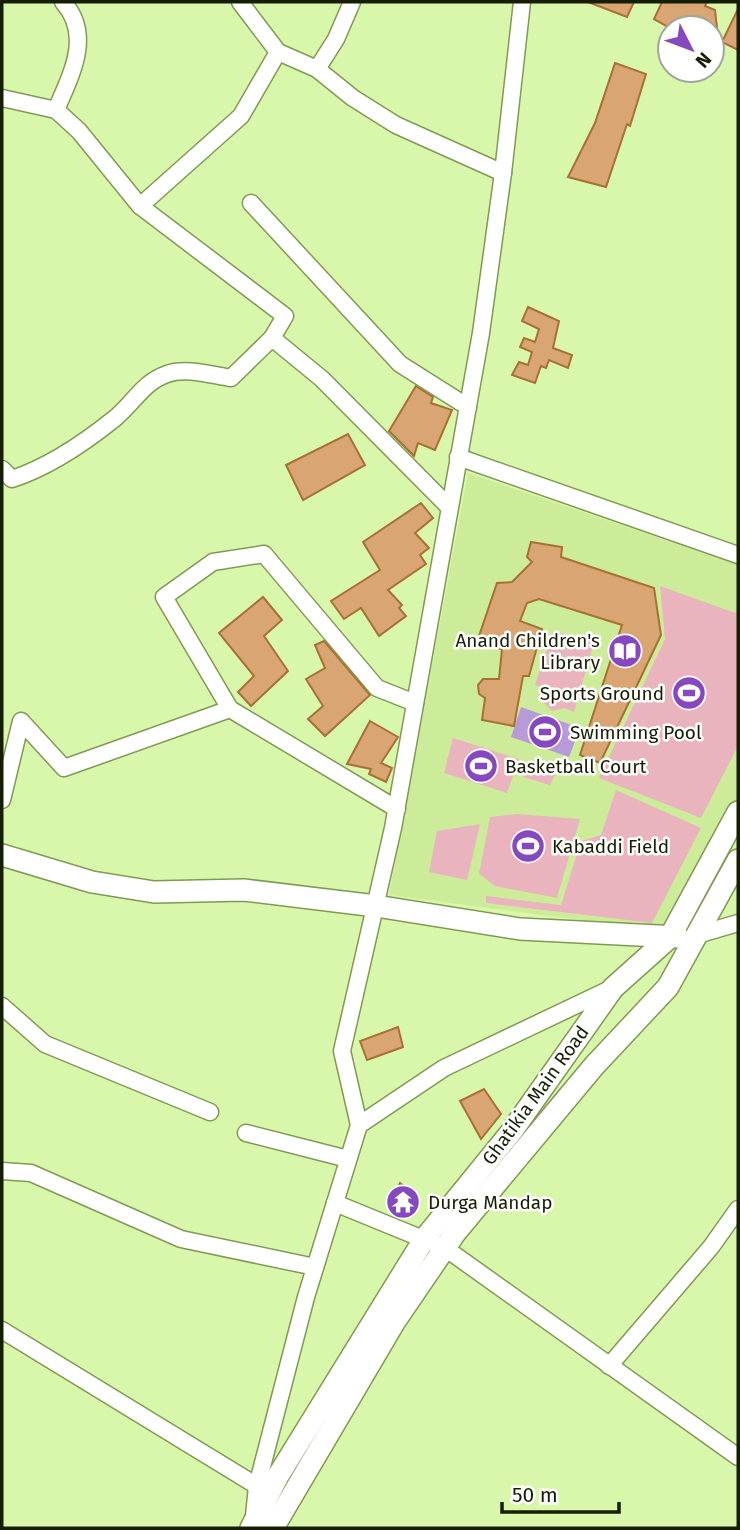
<svg xmlns="http://www.w3.org/2000/svg" width="740" height="1530" viewBox="0 0 740 1530" font-family="'Fira Sans',sans-serif">
<style>
.built{fill:#ccec99}
.green{fill:#eab4be}
.water{fill:#b79bd8}
.building{fill:#d9a572;stroke:#a77035;stroke-width:2}
.lines{fill:none;stroke-linecap:round;stroke-linejoin:round}
.minor-casing{stroke:#809a53;stroke-width:19}
.tertiary-casing{stroke:#809a53;stroke-width:24}
.minor{stroke:#fff;stroke-width:16}
.tertiary{stroke:#fff;stroke-width:21}
.labels{text-anchor:middle;stroke-width:5;stroke-linejoin:round;paint-order:stroke}
.poi-label{font-size:19px;fill:#151e02;stroke:#fff;text-anchor:start}
.street-label{font-size:19px;fill:#151e02;stroke:#fff}
</style>
<rect width="100%" height="100%" fill="#d9f7ab"/>
<path class="built" d="M468,473L738,565V798L665,931L389,895Z"/>
<g class="green">
<path d="M660,586L738,614V746L701,818L599,778L665,639Z"/>
<path d="M553,631L594,642L574,712L565,708L552,711L538,697L541,687L535,685Z"/>
<path d="M453,738L519,759L507,793L444,773Z"/>
<path d="M528,763L556,773L550,785L523,777Z"/>
<path d="M616,790L701,828L652,923L486,903V896L561,905L581,841L601,835Z"/>
<path d="M517,814L580,819L557,898L495,886L479,874L490,817Z"/>
<path d="M480,824L467,880L429,872L437,831Z"/>
</g>
<path class="water" d="M521,707L580,728L569,757L511,737Z"/>
<g class="building">
<path d="M588,2H634L627,17Z"/>
<path d="M662,2H707L705,6L715,10L717,28H670L654,19Z"/>
<path d="M738,9V50L722,42Z"/>
<path d="M615,63L646,74L630,126L627,124L606,187L568,177L595,123Z"/>
<path d="M528,307L559,321L553,348L572,355L568,368L549,360L546,368L541,366L535,383L512,375L519,362L528,365L532,352L520,347L524,338L535,342L539,329L522,321Z"/>
<path d="M416,386L433,397L431,403L452,410L435,450L418,443L414,456L389,431Z"/>
<path d="M348,434L365,465L303,500L286,465Z"/>
<path d="M421,503L433,518L415,533L429,548L420,555L426,564L388,590L402,605L399,608L406,616L379,636L361,608L344,619L331,601L380,570L363,542Z"/>
<path d="M531,542L562,547L561,557L654,588L661,635L600,763L580,755L622,625L539,599L527,603L520,621L542,629L529,676H523L514,726L482,720L485,698L479,694L478,685L483,679H499L502,649L476,645L497,583L512,582L532,562L527,557Z"/>
<path d="M263,597L282,620L264,636L288,671L251,706L238,692L254,676L219,633Z"/>
<path d="M324,641L370,695L325,736L308,719L323,706L306,679L325,668L315,645Z"/>
<path d="M370,721L398,737L381,763L392,768L386,782L369,774L371,769L347,764Z"/>
<path d="M398,1027L403,1047L367,1060L360,1041Z"/>
<path d="M484,1089L501,1114L481,1139L460,1101Z"/>
<path d="M400,1183L418,1197L406,1216L389,1207Z"/>
</g>
<g class="lines">
<g class="minor-casing">
<g id="minor">
<path d="M278,52L317,69L353,98L396,125L503,173"/>
<path d="M317,69L336,39L352,2"/>
<path d="M2,98L56,110L79,131L140,206L285,316L272,338"/>
<path d="M56,110C71,75 93,35 63,2"/>
<path d="M251,203L400,364L468,407"/>
<path d="M140,206L241,116L278,52L240,2"/>
<path d="M458,457L738,555"/>
<path d="M2,469L12,479C49,467 84,443 114,419C133,404 143,382 167,374C186,367 211,375 231,378L272,338L322,379L449,507"/>
<path d="M230,709L164,597L213,562L264,554L377,688L415,703"/>
<path d="M2,800L21,721L64,768L230,709L397,809"/>
<path d="M697,935L738,923"/>
<path d="M2,1006L45,1044L210,1112"/>
<path d="M359,1125L444,1068L610,989"/>
<path d="M246,1133L348,1159"/>
<path d="M2,1171L31,1173L181,1239L315,1267"/>
<path d="M335,1203L445,1248L738,1457"/>
<path d="M2,1330L257,1486"/>
<path d="M609,1366L711,1247L738,1209"/>
<path d="M254,1516L257,1486L306,1297L359,1125L342,1051L393,828L481,333L503,173L522,2"/>
</g>
</g>
<g class="tertiary-casing">
<g id="tertiary">
<path d="M2,855L92,882L154,892L244,890L376,906L520,929L678,937"/>
<path d="M251,1528L278,1476L425,1238L512,1131L613,988L670,937L738,812"/>
<path d="M273,1528L395,1321L455,1233L594,1066L668,987L738,860"/>
</g>
</g>
<use href="#minor" class="minor"/>
<use href="#tertiary" class="tertiary"/>
</g>
<defs>
<g id="library-disc" transform="scale(1.75)"><circle r="9.5" fill="#8648be" stroke="#fff"/><path d="M-6-4Q-3-5.5-.7-3.5V5Q-3 3-6 4ZM6-4Q3-5.5 .7-3.5V5Q3 3 6 4Z" fill="#fff"/></g>
<g id="stadium-disc" transform="scale(1.75)"><circle r="9.5" fill="#8648be" stroke="#fff"/><path d="M0-5a6.5 5 0 1 0 0 10a6.5 5 0 1 0 0-10ZM-3.5-1.8h7v3.6h-7Z" fill="#fff"/></g>
<g id="temple-disc" transform="scale(1.75)"><circle r="9.5" fill="#8648be" stroke="#fff"/><path d="M0-6L5-2H3V0L6.5 2.5H4V6H1.5V3h-3V6H-4V2.5H-6.5L-3 0V-2H-5Z" fill="#fff"/></g>
</defs>
<g fill-rule="evenodd">
<use href="#library-disc" x="625" y="651"/>
<use href="#stadium-disc" x="689" y="693"/>
<use href="#stadium-disc" x="545" y="732"/>
<use href="#stadium-disc" x="481" y="766"/>
<use href="#stadium-disc" x="528" y="846"/>
<use href="#temple-disc" x="403" y="1202"/>
</g>
<g class="labels">
<g class="poi-label">
<text x="600" y="647" text-anchor="end">Anand Children's<tspan x="600" dy="22">Library</tspan></text>
<text x="664" y="700" text-anchor="end">Sports Ground</text>
<text x="570" y="739">Swimming Pool</text>
<text x="505" y="773">Basketball Court</text>
<text x="552" y="853">Kabaddi Field</text>
<text x="428" y="1209">Durga Mandap</text>
</g>
<g class="street-label">
<text transform="translate(535 1095) rotate(-54)" y="7">Ghatikia Main Road</text>
</g>
</g>
<rect width="740" height="1530" fill="none" stroke="#151e02" stroke-width="7"/>
<g transform="translate(691 49) rotate(132)"><circle r="33" fill="#ffffff" stroke="#a1a59a" stroke-width="2"/>
<path d="M0-5L12 26L0 18L-12 26Z" fill="#8648be"/>
<text y="-10" font-size="19" font-weight="bold" text-anchor="middle" fill="#151e02">N</text>
</g>
<path d="M502 1502v10h117v-10" fill="none" stroke="#151e02" stroke-width="3.5"/>
<text x="512" y="1502" font-size="21" fill="#151e02" stroke="#ffffff" stroke-width="5" paint-order="stroke">50 m</text>
</svg>
